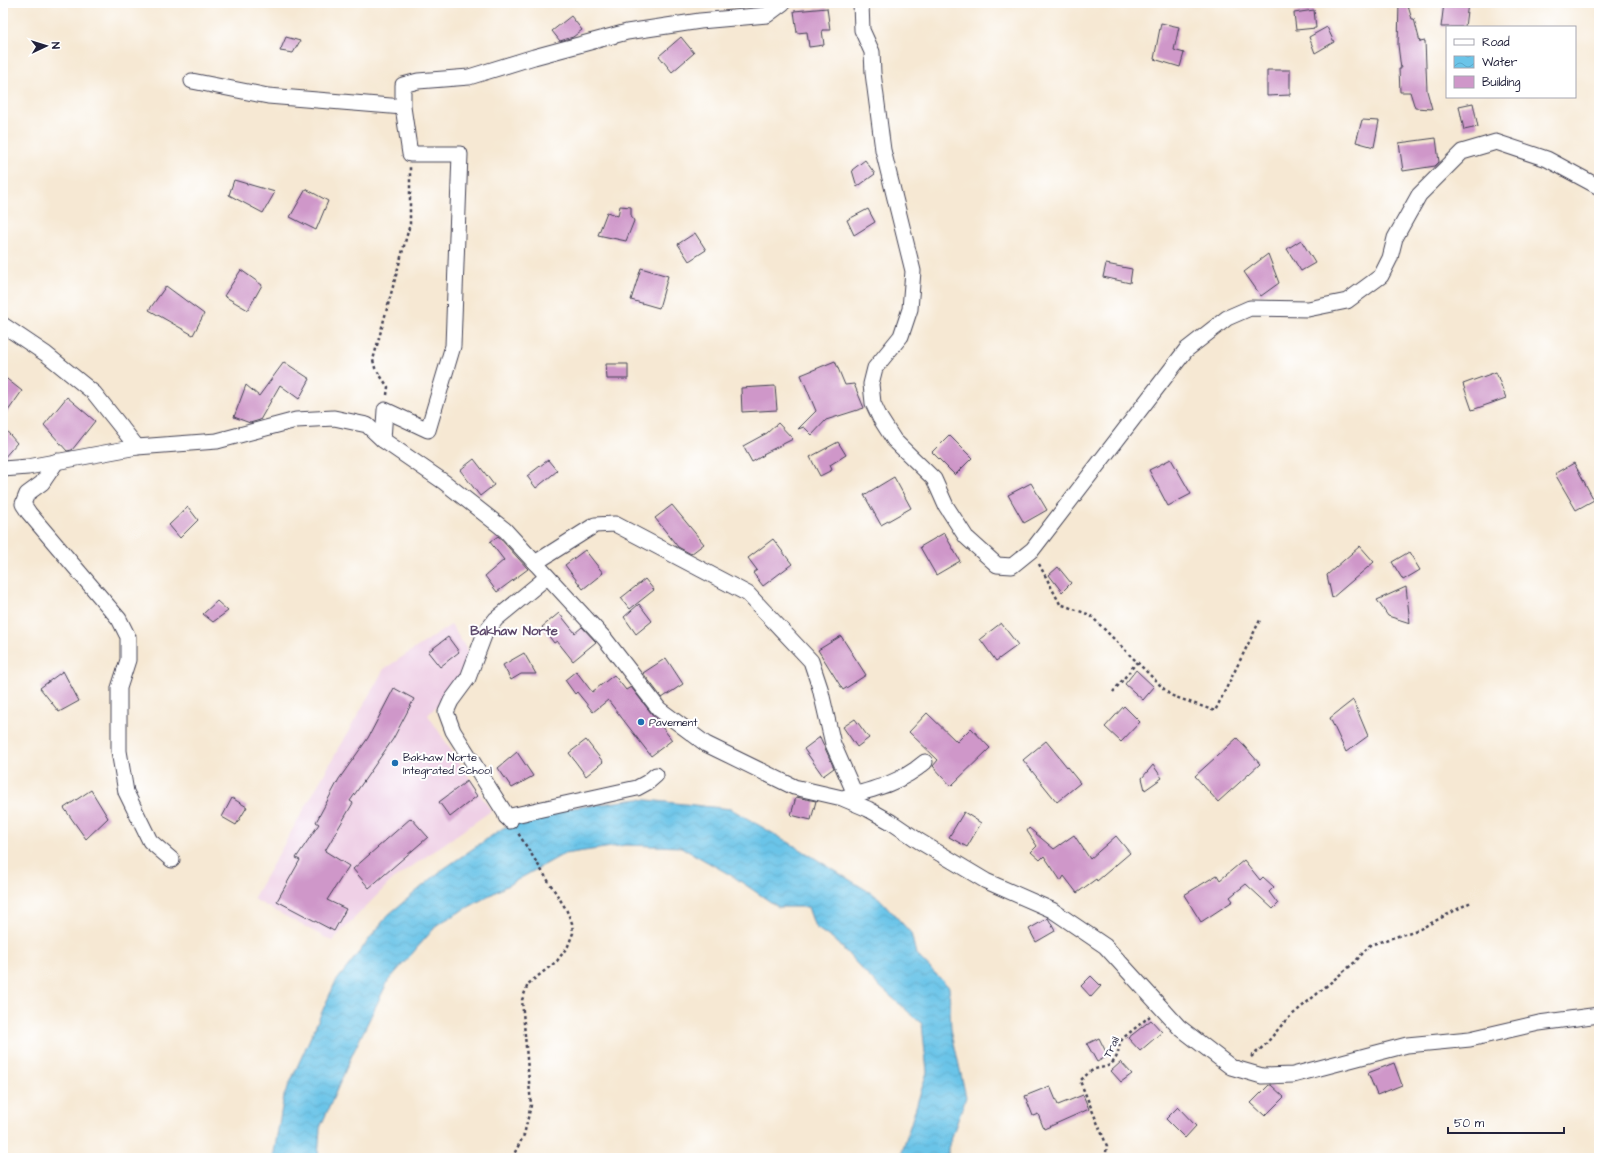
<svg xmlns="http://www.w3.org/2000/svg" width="1602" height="1161" viewBox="0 0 1602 1161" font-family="'Architects Daughter',sans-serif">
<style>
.built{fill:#efd0e6}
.water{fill:url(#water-waves);stroke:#467392}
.building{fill:#cf97c9}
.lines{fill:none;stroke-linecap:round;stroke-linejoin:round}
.minor-casing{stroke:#424052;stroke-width:17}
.path{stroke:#424052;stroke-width:2.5;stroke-dasharray:3 3;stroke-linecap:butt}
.minor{stroke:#fff;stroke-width:15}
.poi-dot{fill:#1f6fb2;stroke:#fff;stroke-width:1.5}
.labels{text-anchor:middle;stroke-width:4;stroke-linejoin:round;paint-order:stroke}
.poi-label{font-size:11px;fill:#22223b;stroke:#fff;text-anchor:start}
.street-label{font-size:11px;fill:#22223b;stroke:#fff}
.quarter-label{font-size:13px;font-weight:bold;fill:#5f4b6d;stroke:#fff}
</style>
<defs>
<pattern id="water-waves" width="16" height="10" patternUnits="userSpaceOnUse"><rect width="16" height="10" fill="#6bc4e8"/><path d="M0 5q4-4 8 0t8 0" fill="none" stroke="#5ca8c8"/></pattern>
</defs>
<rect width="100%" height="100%" fill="#fff"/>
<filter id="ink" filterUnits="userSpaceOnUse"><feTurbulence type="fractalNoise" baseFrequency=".025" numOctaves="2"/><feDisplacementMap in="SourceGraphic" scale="8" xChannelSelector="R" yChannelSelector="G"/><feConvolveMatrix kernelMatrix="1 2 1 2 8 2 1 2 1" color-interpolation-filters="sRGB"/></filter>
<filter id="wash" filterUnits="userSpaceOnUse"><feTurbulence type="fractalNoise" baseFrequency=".012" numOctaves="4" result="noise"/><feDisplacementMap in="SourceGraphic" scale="16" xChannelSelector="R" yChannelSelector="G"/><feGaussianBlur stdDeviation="0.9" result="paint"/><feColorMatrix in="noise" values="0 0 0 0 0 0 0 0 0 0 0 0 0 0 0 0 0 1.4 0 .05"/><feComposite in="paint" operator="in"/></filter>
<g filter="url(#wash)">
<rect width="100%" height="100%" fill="#f6e8d3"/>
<path class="built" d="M451,625L468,651L464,676L428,715L491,811L391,881L332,941L253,899L384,669Z"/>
<path class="water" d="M638,799L731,809L800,849L879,898L911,933L916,954L949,987L951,1029L966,1097L948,1148V1158H900L927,1072L922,1024L869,977L838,943L815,927L808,907H778L734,877L681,847L625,845L564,854L438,924L388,981L353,1053L320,1128L318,1158H273L284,1096L335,983L388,915L442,870L503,828L558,810Z"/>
<g id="blocks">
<g class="building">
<path d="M1399,3H1407L1412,19H1414L1420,42L1425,41L1427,91L1432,109L1415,108L1410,92H1400L1399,69H1401L1398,45Z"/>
<path d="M1444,3H1468L1465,27H1441Z"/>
<path d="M827,8L830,30H822L824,45L809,47L807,32L797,33L794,11Z"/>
<path d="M1314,10L1316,28L1296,30L1294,13Z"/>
<path d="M571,16L582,30L573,37L560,41L552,31Z"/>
<path d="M1161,23L1179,27L1174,50L1184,53L1180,67L1154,59Z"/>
<path d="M1327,27L1334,42L1315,53L1309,37Z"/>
<path d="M286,37L300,41L293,53L280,51Z"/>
<path d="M681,37L694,53L672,72L659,56Z"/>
<path d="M1267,70H1290V95L1267,96Z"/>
<path d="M1473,103L1478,127L1464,130L1459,106Z"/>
<path d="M1362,120L1379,121L1374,147L1356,142Z"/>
<path d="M1436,138L1439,162L1435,166L1403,171L1399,143Z"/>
<path d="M865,160L875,174L857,187L852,170Z"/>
<path d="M234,180L275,192L263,213L229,195Z"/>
<path d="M306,189L328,201L316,230L290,217Z"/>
<path d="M620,206L631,207V215L634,221L626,241L598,235L607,212L618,216Z"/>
<path d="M868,209L875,222L854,235L847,220Z"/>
<path d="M695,233L706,250L689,261L678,244Z"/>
<path d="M1301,240L1315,263L1301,271L1287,249Z"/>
<path d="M1268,254L1279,283L1261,296L1244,272Z"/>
<path d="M1106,264L1132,269L1130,283L1103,277Z"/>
<path d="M641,268L668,276L659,308L631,300Z"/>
<path d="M241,270L262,285L248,310L224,296Z"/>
<path d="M166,286L204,314L193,335L149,310Z"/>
<path d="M835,361L845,385L854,384L864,408L826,420L812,435L804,427L798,429L816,411L801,375Z"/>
<path d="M284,362L310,379L299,399L280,385L260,420L250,423L234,417L246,385L259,396Z"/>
<path d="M606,364H628V379H607Z"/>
<path d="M1496,372L1506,398L1472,410L1463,384Z"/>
<path d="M3,376L22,391L3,418Z"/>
<path d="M775,386L777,410L742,412L741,388Z"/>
<path d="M67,397L95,421L72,450L67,451L44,425Z"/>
<path d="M778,423L793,439L763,454L764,455L752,462L743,446L767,433Z"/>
<path d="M3,427L17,443L3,459Z"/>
<path d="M949,435L972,458L955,475L932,452Z"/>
<path d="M838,442L846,455L830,465L832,470L820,476L810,457Z"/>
<path d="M474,459L494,485L480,496L460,470Z"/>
<path d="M1171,459L1191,494L1168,506L1149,470Z"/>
<path d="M548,460L557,471L536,488L527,476Z"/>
<path d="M1574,463L1594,500L1576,510L1555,474Z"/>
<path d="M894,477L911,508L881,525L864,495Z"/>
<path d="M1031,483L1047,510L1024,523L1008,495Z"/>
<path d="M672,505L704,544L691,554L678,547L655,518Z"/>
<path d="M188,507L198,520L180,538L169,525Z"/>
<path d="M944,533L960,561L936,575L920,547Z"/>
<path d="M498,536L528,569L497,592L485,576L504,560L490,542Z"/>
<path d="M773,539L792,564L763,586L753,573L757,570L748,558Z"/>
<path d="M1360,546L1374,562L1332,598L1327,575Z"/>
<path d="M585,550L603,573L583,589L565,565Z"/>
<path d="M1409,552L1420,570L1403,580L1392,562Z"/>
<path d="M1058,567L1071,583L1062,592L1049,575Z"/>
<path d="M645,579L654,590L630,609L621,598Z"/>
<path d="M1406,587L1410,623L1388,616L1377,600Z"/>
<path d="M217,601L228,611L213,622L203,614Z"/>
<path d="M639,604L652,621L636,634L624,617Z"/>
<path d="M559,613L575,633L582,627L596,642L573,661L557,641L554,643L542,627Z"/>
<path d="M1001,623L1018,645L996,661L980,639Z"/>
<path d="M841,636L866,675L843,690L818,650Z"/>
<path d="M448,637L459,652L440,667L428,652Z"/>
<path d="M524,653L536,674H521L511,680L503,665Z"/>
<path d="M666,658L683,684L662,698L643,673Z"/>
<path d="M1136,670L1154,687L1143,700L1125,684Z"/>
<path d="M63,671L79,701L59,712L40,688Z"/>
<path d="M576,671L592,692L614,675L626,690L631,687L672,740L651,756L608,700L593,712L577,692L575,694L565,680Z"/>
<path d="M394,688L414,699L393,739L350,801L353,803L325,851L349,866L327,900L346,909L334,931L277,901L300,860L296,858L319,824L316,822L339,779L368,738Z"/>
<path d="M1353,700L1368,736L1346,752L1330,718Z"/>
<path d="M1124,706L1140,722L1121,742L1105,727Z"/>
<path d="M927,713L957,742L971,728L990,748L951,786L933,766L938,760L909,732Z"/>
<path d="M855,719L869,738L857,747L843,727Z"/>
<path d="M820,737L834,768L823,776L804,749Z"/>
<path d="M1237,738L1260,764L1218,802L1195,776Z"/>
<path d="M586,740L603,762L586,776L569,753Z"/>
<path d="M1046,741L1080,783L1057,802L1023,760Z"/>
<path d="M517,752L533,776L512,788L498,768Z"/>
<path d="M1153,765L1162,778L1145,790L1142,778Z"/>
<path d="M467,781L477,796L450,817L439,802Z"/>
<path d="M91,790L108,818L86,839L64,808Z"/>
<path d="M796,797L816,801L811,820L791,815Z"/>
<path d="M232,798L247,807L236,825L222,817Z"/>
<path d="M964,812L981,823L967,847L949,837Z"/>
<path d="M411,818L428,837L369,888L353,869Z"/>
<path d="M1029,828L1054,849L1074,835L1090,859L1116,836L1130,853L1097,881L1096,879L1077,893L1064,876L1061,881L1044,856L1040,860L1031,852L1037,846L1027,831Z"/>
<path d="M1244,860L1260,880L1263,877L1274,887L1269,892L1278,904L1273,909L1246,884L1230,897L1233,901L1201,922L1184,895L1217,875L1220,880Z"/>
<path d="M1048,918L1055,931L1036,942L1029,929Z"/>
<path d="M1091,976L1101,986L1091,997L1081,986Z"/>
<path d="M1151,1020L1162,1032L1140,1051L1128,1038Z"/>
<path d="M1099,1038L1108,1056L1097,1062L1087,1044Z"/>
<path d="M1121,1062L1132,1074L1121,1082L1111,1071Z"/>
<path d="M1394,1063L1402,1085L1377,1095L1368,1073Z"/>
<path d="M1269,1085H1271L1284,1097L1265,1116L1251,1103Z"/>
<path d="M1050,1086L1058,1105L1083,1095L1089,1109L1044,1129L1038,1114L1033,1116L1025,1096Z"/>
<path d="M1178,1107L1196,1126L1185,1138L1166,1119Z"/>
</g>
</g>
</g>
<g filter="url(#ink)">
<use href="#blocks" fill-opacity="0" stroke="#424052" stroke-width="1"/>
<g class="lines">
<g class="minor-casing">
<g id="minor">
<path d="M861,3L862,30L872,52L873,73L883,150L913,271L910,309L901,336L875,368L871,384L873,403L880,418L894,440L934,479L946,506L966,537L997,565L1012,566L1033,549L1186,350L1227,318L1250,308L1308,309L1347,301L1381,276L1390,258L1395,238L1419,195L1462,152L1496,142L1547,159L1599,187"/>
<path d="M192,81L268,96L403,107"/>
<path d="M3,325L46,354L94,393L137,447"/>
<path d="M383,440L385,410L428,430L453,346L460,154H410L403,107V85L418,81L469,77L534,57L627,32L700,21L767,15L783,3"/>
<path d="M57,461L42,483L27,494L23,504L29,513L119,619L128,637V660L119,688V751L126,792L150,841L172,860"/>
<path d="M3,469L28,467L137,447L217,441L296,420L334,418L367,425L383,440L444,482L505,530L605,639L659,709L706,744L794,787L842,798L868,809L891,822L919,841L986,881L1052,910L1105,946L1179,1027L1231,1067L1262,1076L1293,1075L1407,1045L1470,1039L1539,1023L1599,1015"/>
<path d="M535,563L595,525L615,524L748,594L811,661L820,688L833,744L855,794"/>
<path d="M846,797C875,789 902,782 925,762"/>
<path d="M506,817L637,788L648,782L656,775"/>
<path d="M510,821L453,731L446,712L451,701L468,678L485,633L496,619L547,577"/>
</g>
</g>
<g class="path">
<path d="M387,395L388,387L375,368L373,360L410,224V167"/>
<path d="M1039,564L1060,604L1090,615L1170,695L1215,711L1261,618"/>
<path d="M1113,692L1137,662"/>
<path d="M1251,1057L1265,1045L1286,1020L1355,962L1370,945L1420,929L1471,902"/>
<path d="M512,1158L524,1135L531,1105L522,1000L528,984L557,961L568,946L573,933L572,923L566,909L518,833"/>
<path d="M1105,1158L1107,1146L1080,1081C1085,1076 1089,1072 1095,1069C1101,1067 1107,1068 1112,1063C1120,1056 1117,1046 1123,1038L1150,1016"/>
</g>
<use href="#minor" class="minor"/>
</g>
</g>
<g class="poi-dot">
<circle cx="641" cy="722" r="4"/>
<circle cx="395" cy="763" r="4"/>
</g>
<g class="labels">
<g class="poi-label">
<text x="649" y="726">Pavement</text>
<text x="403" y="761">Bakhaw Norte<tspan x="403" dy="13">Integrated School</tspan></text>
</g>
<g class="street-label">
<text transform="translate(1111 1047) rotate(-64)" y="4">Trail</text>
</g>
<g class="quarter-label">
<text x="514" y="635">Bakhaw Norte</text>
</g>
</g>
<rect width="1602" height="1161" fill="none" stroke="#fff" stroke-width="16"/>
<rect x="1446" y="26" width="130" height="72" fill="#ffffff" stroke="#a7a7b1"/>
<rect x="1454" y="39" width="20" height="6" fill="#ffffff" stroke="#a7a7b1"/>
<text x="1482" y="46" font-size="12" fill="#22223b">Road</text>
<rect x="1454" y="56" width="20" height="12" fill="url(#water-waves)" stroke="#a7a7b1"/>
<text x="1482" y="66" font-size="12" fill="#22223b">Water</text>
<rect x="1454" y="76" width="20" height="12" fill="#cf97c9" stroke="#a7a7b1"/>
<text x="1482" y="86" font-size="12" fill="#22223b">Building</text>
<g transform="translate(46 46) rotate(86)" stroke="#ffffff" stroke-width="3" paint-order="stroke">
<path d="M0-3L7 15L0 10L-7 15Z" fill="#22223b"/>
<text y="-6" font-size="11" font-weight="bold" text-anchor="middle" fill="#22223b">N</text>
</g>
<path d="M1448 1127v6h116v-6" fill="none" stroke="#22223b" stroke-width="2"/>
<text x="1454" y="1127" font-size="12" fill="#22223b" stroke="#ffffff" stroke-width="3" paint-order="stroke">50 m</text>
</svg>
